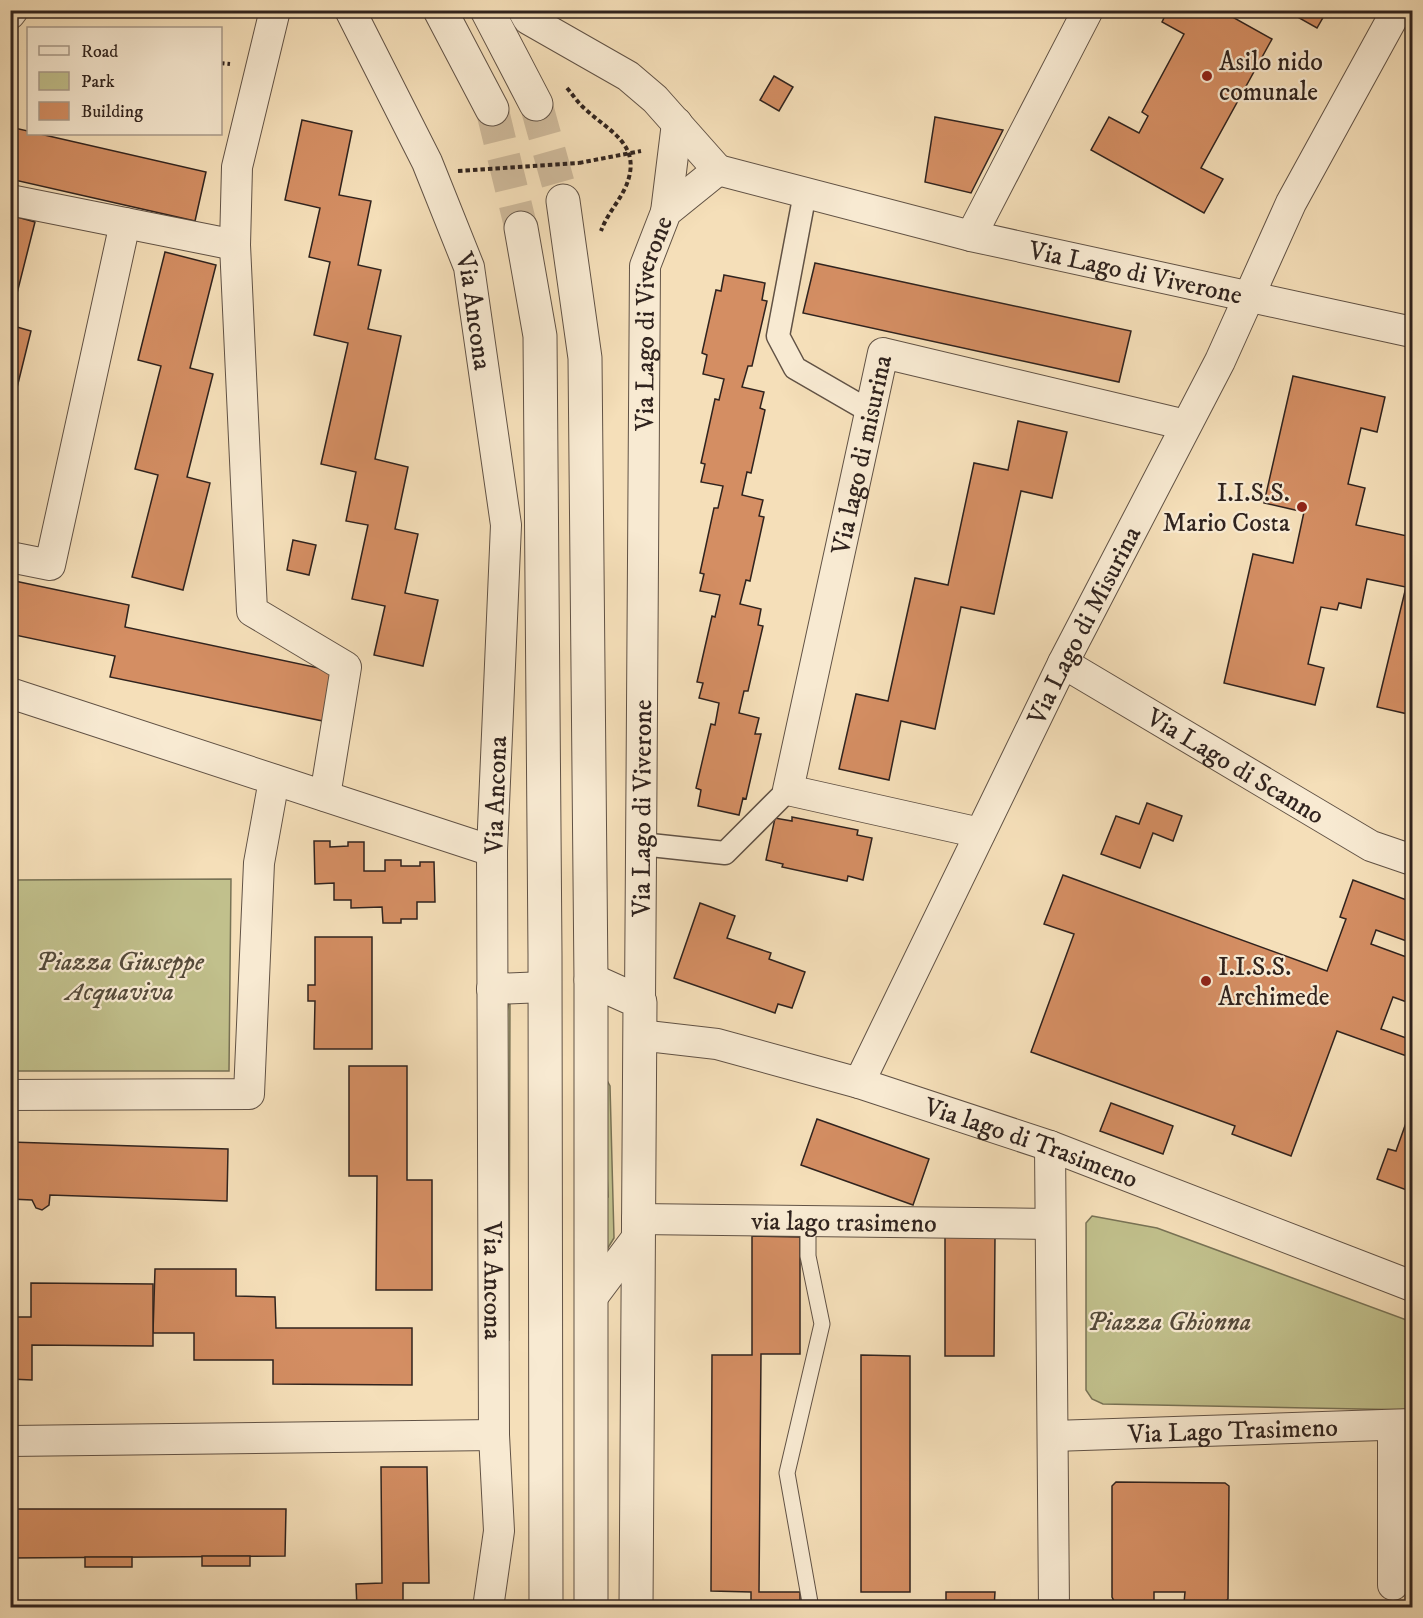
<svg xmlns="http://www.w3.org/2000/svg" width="1423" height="1618" viewBox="0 0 1423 1618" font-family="'IM FELL DW Pica',serif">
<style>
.green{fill:#c1c08c;stroke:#787255;stroke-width:1.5}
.building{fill:#d48e63;stroke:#30231e;stroke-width:1.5}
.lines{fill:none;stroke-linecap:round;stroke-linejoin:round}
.tertiary-tunnel{stroke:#ceb99a;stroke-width:33;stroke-dasharray:33 16;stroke-linecap:butt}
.service-casing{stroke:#615245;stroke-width:17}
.pedestrian-casing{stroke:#615245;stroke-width:25}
.minor-casing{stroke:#615245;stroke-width:32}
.tertiary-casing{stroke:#615245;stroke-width:35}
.path{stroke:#30231e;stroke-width:4;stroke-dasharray:4.5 3;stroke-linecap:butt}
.service{stroke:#f8ead2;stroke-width:15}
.pedestrian{stroke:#f8ead2;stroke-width:22}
.minor{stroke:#f8ead2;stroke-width:30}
.tertiary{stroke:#f8ead2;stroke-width:33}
.path-bridge{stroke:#30231e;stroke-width:4;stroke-dasharray:4.5 3;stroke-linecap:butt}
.poi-dot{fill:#8f2418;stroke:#f8ead2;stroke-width:2}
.labels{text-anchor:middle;stroke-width:4.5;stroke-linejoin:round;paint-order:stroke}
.poi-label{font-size:26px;fill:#30231e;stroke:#f8ead2;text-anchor:start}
.street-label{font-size:26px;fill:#30231e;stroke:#f8ead2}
.park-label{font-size:26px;font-style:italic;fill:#544a3a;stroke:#f8ead2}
</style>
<rect width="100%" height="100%" fill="#f5dfb9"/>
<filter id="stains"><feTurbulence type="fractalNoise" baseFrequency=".00333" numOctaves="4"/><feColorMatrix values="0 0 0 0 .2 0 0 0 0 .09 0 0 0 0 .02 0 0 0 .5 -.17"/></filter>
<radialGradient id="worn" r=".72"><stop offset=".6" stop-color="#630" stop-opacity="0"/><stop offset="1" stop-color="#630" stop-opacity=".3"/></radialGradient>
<g class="green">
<path d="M231,879L229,1071H11V880Z"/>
<path d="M510,996L509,1340L502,1338L505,1023Z"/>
<path d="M596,1060L610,1086L614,1238L598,1264L596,1204L608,1197L606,1148Z"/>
<path d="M1092,1216L1157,1228L1412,1322V1410L1103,1404L1092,1399L1086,1390V1223Z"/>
</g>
<g class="building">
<path d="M1168,10H1220L1272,39L1201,168L1223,179L1204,213L1091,150L1109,117L1139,133L1148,116L1142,112L1184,34L1162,22Z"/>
<path d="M1293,10H1317L1325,14L1317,28L1292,14Z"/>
<path d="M774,76L793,87L779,111L760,100Z"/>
<path d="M935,117L1003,130L971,193L925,182Z"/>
<path d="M302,120L352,131L339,195L371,201L358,265L381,270L368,329L401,336L375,459L408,467L395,529L418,534L405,593L438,600L423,666L374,655L385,606L352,599L368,525L346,521L356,472L321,464L348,343L314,335L330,262L309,257L320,208L285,200Z"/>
<path d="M10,127L28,131V134H40L206,172L195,221L10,179Z"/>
<path d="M10,215L35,222L10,321Z"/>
<path d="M165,252L216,265L190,368L213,374L187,477L210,483L183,590L132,577L158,475L135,469L161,366L138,360Z"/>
<path d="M815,263L1131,331L1119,382L803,313Z"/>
<path d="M724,275L765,283L762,300L767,301L752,366H748L742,387L764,392L760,408L765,410L751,473L747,472L742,495L763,500L759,516L764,517L750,581L746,580L740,604L761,609L758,625L763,626L748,691H744L739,713L759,718L755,734H761L746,799L743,798L739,815L698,806L701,790L696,788L711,724L715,725L719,703L699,698L703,683L697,682L712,616L715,617L720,595L700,591L704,574L700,573L714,508H718L723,486L701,482L705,464L701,463L715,399L719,400L724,379L703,374L707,355L702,353L716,290L721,291Z"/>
<path d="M10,325L31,331L10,416Z"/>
<path d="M1293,376L1385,397L1377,432L1361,428L1348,484L1365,488L1356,525L1412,537V715L1377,707L1406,587L1367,579L1361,608L1339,603L1337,610L1321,607L1308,664L1324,668L1315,705L1224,683L1253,554L1293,563L1304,512L1264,503Z"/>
<path d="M1018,421L1067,432L1052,498L1021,491L994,614L961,607L935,729L901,721L889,780L839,769L856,694L888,701L915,578L948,585L974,463L1008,470Z"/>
<path d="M293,540L316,545L309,575L287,570Z"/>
<path d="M10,580L129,605L125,627L333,671L323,721L110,677L115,656L10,634Z"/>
<path d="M1147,803L1182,816L1173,841L1153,833L1140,868L1101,854L1116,816L1139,824Z"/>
<path d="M792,817L858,830L857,835L872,838L863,880L848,876L847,881L782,867L783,864L766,860L775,818L792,821Z"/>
<path d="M314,841H330V847L348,846V842H364V871H385V860H401V866H420V862H434L435,902H417V919H401V923H383L382,907L351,908V900H334V883L315,884Z"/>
<path d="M1063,875L1327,971L1346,919L1340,917L1353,880L1412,902V943L1376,930L1371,944L1412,959V1004L1393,997L1381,1029L1412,1040V1058L1337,1031L1291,1156L1232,1134L1235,1126L1031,1052L1074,934L1044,924Z"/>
<path d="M700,903L735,916L727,938L771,953L769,959L805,972L792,1008L778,1004L775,1013L674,978Z"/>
<path d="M315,937H372V1049H314L315,1001H308V985H315Z"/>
<path d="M349,1066H407V1180H432V1290H376L377,1176H349Z"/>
<path d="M1111,1103L1173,1126L1163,1154L1100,1131Z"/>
<path d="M1412,1106V1192L1377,1179L1388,1149L1396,1151Z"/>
<path d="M817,1119L929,1159L913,1205L801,1165Z"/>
<path d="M10,1142L228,1149L227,1201L50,1195L49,1205L42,1210L36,1208L32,1200L10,1199Z"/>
<path d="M752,1236L800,1237V1354H761L759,1592H800V1608H751V1592L711,1591L712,1355H752Z"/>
<path d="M945,1236L995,1237L994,1356H945Z"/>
<path d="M155,1269H236V1296L275,1297L276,1328H412V1385L273,1384V1360H194V1333H153Z"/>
<path d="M31,1283L153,1284V1346L32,1345V1380L10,1379V1317H31Z"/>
<path d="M861,1355L910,1356V1592H861Z"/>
<path d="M381,1467H427L429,1583H403V1608H357L356,1584L382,1583Z"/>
<path d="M1116,1482L1225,1483L1229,1486L1228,1599L1223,1603H1184L1185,1592H1154V1601H1114L1112,1597V1486Z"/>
<path d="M10,1509H286L285,1556L10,1558Z"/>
<rect x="202" y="1556" width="48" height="10"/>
<rect x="85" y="1557" width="47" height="10"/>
<path d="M946,1592H995L994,1608H946Z"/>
</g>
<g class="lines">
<g class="tertiary-tunnel">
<path d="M536,104L563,201"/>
<path d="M492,109L521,228"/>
</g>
<g class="service-casing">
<path id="service" d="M808,1221V1256L822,1324L787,1473L811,1608"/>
</g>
<g class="pedestrian-casing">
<g id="pedestrian">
<path d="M805,193L778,336L795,368L871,412"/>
<path d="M641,844L725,853L788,790"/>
</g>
</g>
<g class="minor-casing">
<g id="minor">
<path d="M275,10L237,167L235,245L252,611L346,667L325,796"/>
<path id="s1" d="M350,10L427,162L469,267L506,525L492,851L494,1435L499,1531L488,1608"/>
<path d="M523,10L528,19L628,76L655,99L718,170"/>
<path d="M10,14L13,10"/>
<path id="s2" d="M718,170L971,236L1412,332"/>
<path d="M10,200L235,245"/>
<path d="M666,212L677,123"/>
<path d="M971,236L1088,10"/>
<path d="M10,557L50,565L125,223"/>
<path id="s3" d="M1063,663L1371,846L1412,860"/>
<path d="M10,693L492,851"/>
<path id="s4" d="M980,833L788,790L883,353L1186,425"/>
<path d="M492,989L545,987"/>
<path id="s5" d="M640,1002L645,266L666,212L718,170"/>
<path id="s6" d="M639,1035L717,1044L859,1083L1050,1146L1412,1286"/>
<path id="s7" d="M859,1083L1063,663L1220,361L1291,203L1397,10"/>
<path d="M10,1095L249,1094L259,863L274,780"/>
<path d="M1050,1146L1054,1608"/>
<path id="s8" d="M637,1219L1050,1224"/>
<path d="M591,1299L636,1239"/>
<path id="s9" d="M1053,1436L1412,1424"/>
<path d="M10,1441L494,1435"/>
<path d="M1393,1585V1425"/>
</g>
</g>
<g class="tertiary-casing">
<g id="tertiary">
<path d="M440,10L492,109"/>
<path d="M487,10L536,104"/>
<path d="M563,201L585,358L591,980V1608"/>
<path d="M521,228L540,336L545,954L546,1608"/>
<path d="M591,980L640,1002L636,1608"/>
</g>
</g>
<g class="path">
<path d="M220,63L230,64"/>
<path d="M567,88C573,95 578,103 585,109C610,132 643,145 626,186C619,202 607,214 601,231"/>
<path d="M579,163L641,151"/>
</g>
<use href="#service" class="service"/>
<use href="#pedestrian" class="pedestrian"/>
<use href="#minor" class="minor"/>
<use href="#tertiary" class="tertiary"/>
<path class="path-bridge" d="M458,171L579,163"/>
</g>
<g class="poi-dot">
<circle cx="1207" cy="76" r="6"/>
<circle cx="1302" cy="507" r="6"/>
<circle cx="1206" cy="981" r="6"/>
</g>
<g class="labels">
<g class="poi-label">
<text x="1219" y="70">Asilo nido<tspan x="1219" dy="30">comunale</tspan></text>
<text x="1290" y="501" text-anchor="end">I.I.S.S.<tspan x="1290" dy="30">Mario Costa</tspan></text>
<text x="1218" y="975">I.I.S.S.<tspan x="1218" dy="30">Archimede</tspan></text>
</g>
<g class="street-label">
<text dy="9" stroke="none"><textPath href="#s2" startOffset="430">Via Lago di Viverone</textPath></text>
<text dy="9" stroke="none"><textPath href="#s1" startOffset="328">Via Ancona</textPath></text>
<text dy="9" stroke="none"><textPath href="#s5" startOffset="680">Via Lago di Viverone</textPath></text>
<text dy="9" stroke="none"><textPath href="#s4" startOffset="540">Via lago di misurina</textPath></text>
<text dy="9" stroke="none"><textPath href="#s7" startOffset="510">Via Lago di Misurina</textPath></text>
<text dy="9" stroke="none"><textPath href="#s3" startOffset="201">Via Lago di Scanno</textPath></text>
<text transform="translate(495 795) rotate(-88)" y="9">Via Ancona</text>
<text dy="9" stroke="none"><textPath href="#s5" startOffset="194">Via Lago di Viverone</textPath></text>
<text dy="9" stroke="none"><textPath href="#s6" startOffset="408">Via lago di Trasimeno</textPath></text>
<text dy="9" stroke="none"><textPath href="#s8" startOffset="207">via lago trasimeno</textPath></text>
<text dy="9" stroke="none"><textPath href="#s1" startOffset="1300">Via Ancona</textPath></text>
<text dy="9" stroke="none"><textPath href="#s9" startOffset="180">Via Lago Trasimeno</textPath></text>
</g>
<g class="park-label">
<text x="120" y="970">Piazza Giuseppe<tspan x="120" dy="30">Acquaviva</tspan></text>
<text x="1169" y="1330">Piazza Ghionna</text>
</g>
</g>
<rect width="1423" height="1618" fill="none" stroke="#f5dfb9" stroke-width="36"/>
<rect x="12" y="12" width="1399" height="1594" fill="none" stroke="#30231e" stroke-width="3"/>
<rect x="18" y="18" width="1387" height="1582" fill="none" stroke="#30231e" stroke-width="1.5"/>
<rect x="27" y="27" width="195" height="108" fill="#f8ead2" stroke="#a89a8a" stroke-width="1.5"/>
<rect x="39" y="46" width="30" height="9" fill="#f8ead2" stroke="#a89a8a" stroke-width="1.5"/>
<text x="81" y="57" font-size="18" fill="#30231e">Road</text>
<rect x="39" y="72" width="30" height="18" fill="#c1c08c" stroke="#a89a8a" stroke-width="1.5"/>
<text x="81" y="87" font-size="18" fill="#30231e">Park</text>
<rect x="39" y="102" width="30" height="18" fill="#d48e63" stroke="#a89a8a" stroke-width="1.5"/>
<text x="81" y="117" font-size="18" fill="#30231e">Building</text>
<rect width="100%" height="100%" filter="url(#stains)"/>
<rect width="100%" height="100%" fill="url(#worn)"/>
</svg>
